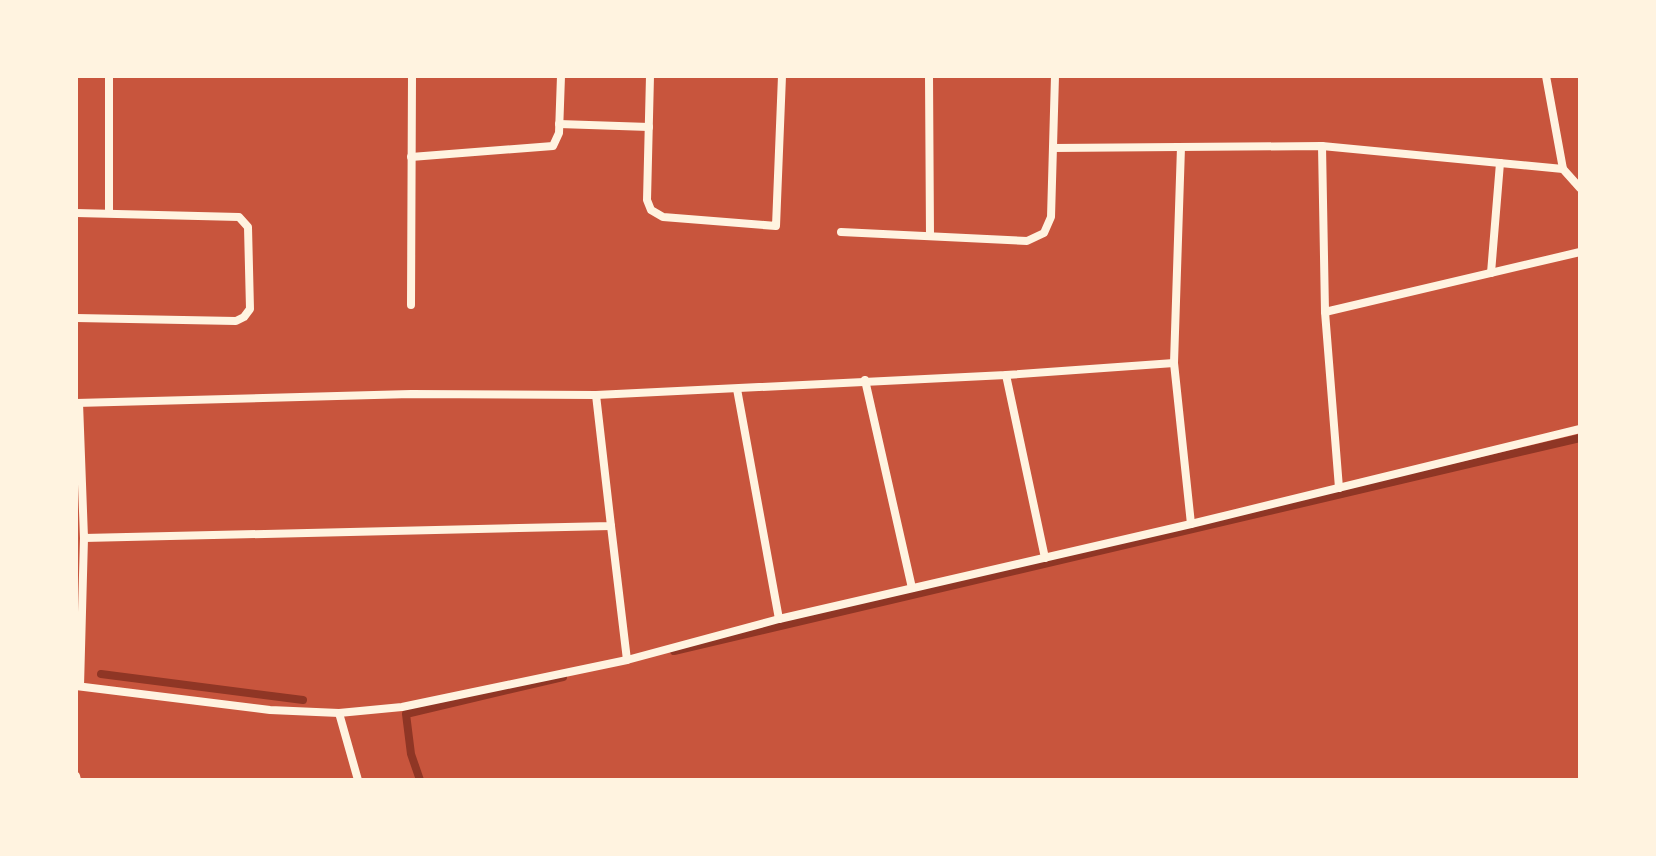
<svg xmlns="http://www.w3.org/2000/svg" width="1656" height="856" viewBox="0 0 1656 856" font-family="'Source Serif 4',serif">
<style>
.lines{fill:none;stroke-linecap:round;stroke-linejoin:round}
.stream{stroke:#8f3625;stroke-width:8}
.minor{stroke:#fff3e0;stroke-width:8}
</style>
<rect width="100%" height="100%" fill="#c8553d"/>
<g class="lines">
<g class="stream">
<path d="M674,651L1580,438"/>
<path d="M101,674L303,700"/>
<path d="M420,780L411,754L406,714L563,677"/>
</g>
<g class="minor">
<path d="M109,76V213"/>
<path d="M650,76L647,200L651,210L663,217L776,226L782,76"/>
<path d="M929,76L930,236"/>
<path d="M1546,76L1563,169"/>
<path d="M559,124L649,127"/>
<path d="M1322,146L1325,312L1580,252"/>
<path d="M1181,147L1174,363L1191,524"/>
<path d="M1053,148L1322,146L1563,169L1580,188"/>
<path d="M411,157L553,146L559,133L561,76"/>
<path d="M76,213L239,217L248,227L250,309L244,317L236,321L76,318"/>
<path d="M841,232L1027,241L1044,233L1051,217L1055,76"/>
<path d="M1491,273L1500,163"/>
<path d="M411,305L412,76"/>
<path d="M1325,312L1339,488"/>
<path d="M1006,375L1045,558"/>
<path d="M865,380L912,588"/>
<path d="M737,389L779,619"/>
<path d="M76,403L411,394L596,395L1006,375L1174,363"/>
<path d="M79,403L84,538L611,526L596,395"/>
<path d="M611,526L627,660"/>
<path d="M76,686L270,710L339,713L402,707L627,660L779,619L1191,524L1580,429"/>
<path d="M80,686L84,538"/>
<path d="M339,713L358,780"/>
<path d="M76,776L77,780"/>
</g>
</g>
<rect width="1656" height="856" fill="none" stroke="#fff3e0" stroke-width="156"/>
</svg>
